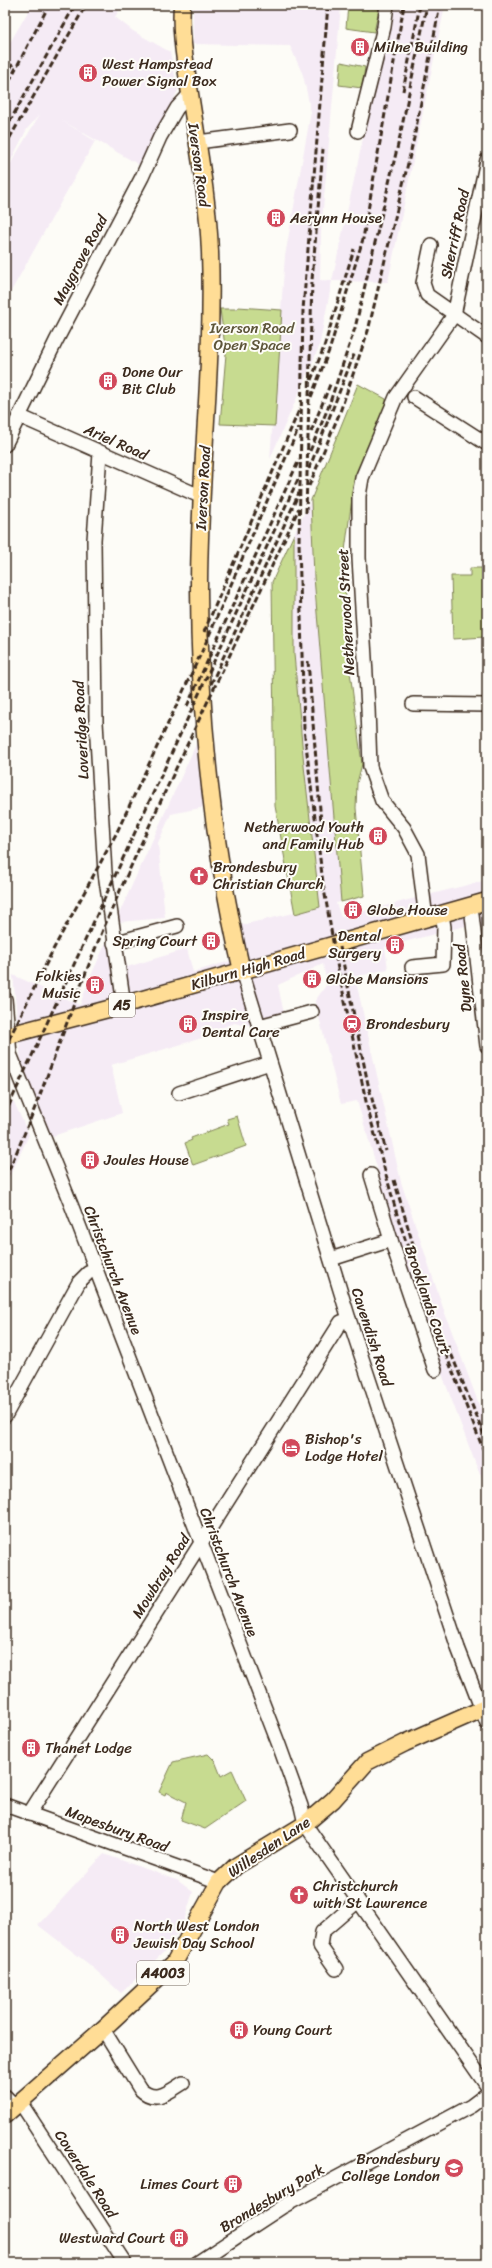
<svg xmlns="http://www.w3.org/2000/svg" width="492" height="2268" viewBox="0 0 492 2268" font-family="Sriracha,sans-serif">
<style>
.built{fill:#f5ebf5}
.green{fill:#c7db90;stroke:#818257}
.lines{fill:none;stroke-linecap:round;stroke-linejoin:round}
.minor-casing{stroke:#3b2a1e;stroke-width:16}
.major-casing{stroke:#3b2a1e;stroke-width:19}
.minor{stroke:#fdfcf7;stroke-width:13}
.major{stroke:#ffdd96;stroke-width:16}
.rail{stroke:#3b2a1e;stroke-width:3;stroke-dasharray:6 3;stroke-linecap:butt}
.labels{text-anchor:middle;stroke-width:4;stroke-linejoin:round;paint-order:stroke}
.shield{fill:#fdfcf7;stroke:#75695f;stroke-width:1}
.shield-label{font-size:14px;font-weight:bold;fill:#3b2a1e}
.poi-label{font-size:15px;fill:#3b2a1e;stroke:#fdfcf7;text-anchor:start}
.street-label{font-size:15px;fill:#3b2a1e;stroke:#fdfcf7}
.park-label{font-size:15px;fill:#5e563a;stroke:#fdfcf7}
</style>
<rect width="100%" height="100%" fill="#fdfcf7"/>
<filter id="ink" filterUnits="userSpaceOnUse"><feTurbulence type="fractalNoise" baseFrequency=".025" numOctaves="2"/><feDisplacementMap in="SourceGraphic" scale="8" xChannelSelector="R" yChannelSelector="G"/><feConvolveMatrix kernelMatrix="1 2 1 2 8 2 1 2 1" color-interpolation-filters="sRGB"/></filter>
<g filter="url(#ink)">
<g class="built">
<path d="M32,5H122L115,17L133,31L170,52L178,90L143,167L61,120L95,141L5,302V173L40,114L27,129L5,172V51Z"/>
<path d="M193,5H341L321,232L320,280L332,281L392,5H445L388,282L332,281L319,347L270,459L285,256L311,112L303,75L290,46L193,44Z"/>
<path d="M311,500L314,577L341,902L336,903L341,917L487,880V925L470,930L469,925L385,947L388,969L355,977L401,1182L443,1308L487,1426V1489L476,1465L427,1334L357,1101L341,1104L315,1001L327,984L323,964L278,985L284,1014L245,1026L235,1023L218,1029L219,1033L111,1065L122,1113L47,1138L22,1072L13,975L80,1005L88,982L197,742L205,807L171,814L158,843L165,918L119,922L127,967L187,949L193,972L230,961L224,929L320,907L304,766L294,654V534Z"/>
<path d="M5,1101L14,1102L29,1135L5,1186Z"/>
<path d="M104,1854L177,1880L193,1892L183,1924L168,1948L121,1993L90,1965L38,1925Z"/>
</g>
<g class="green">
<path d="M348,5L379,9L374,32L346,28Z"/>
<path d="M341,62L365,67L362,88L339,85Z"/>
<path d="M238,307L282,310L275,426L220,424L226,354L220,309H237Z"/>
<path d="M358,384L386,399V408L353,491L344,558L349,664L362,764L357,783L356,808L364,896L341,902L314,577L311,500Z"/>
<path d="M294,534V654L304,766L320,907L295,914L275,806L272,582Z"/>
<path d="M470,568H487V624L485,637L453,639L451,576H470Z"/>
<path d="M237,1116L246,1146L193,1165L185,1143L192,1140L191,1138L229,1124L227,1119Z"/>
<path d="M208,1754L215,1761L221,1776L232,1770L233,1772L246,1801L205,1829L181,1820L186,1802L166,1792L165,1795L159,1792L173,1762Z"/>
</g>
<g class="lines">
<g class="minor-casing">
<g id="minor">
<path d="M358,131L384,27L387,5"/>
<path d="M198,142L290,130"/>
<path d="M431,245L423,283L427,295L487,337"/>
<path d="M414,397L487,444"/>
<path d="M19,416L202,497"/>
<path d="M5,445L56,341L142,177L160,137L177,108L190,94"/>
<path d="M100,453L94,540L96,722L105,873L124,1005"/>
<path d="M413,704L487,705"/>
<path d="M471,906L487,1046"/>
<path d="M426,919L418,854L404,828L382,801L370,767L368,708L359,558V496L362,478L396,397L454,315L487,160"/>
<path d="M114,943L177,926"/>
<path d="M412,967L443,964L444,927L442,915"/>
<path d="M242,971L349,1319L458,1648L487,1723"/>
<path d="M5,999L10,1054L72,1207L279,1745L301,1806L305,1824L487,2086"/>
<path d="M259,1026L312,1012"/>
<path d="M179,1093L270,1063"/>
<path d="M371,1175L391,1240"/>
<path d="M331,1259L391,1240L435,1370"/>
<path d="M5,1416L79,1282L88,1273L96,1269"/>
<path d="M5,1805L219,1882"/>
<path d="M29,1814L341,1322L349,1319"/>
<path d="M336,1969L320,1946L322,1932L358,1901"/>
<path d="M103,2029L140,2089C155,2104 169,2092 183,2083"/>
<path d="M5,2096L15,2106"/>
<path d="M20,2102L125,2263"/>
<path d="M197,2263L282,2207L471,2106L487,2094"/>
</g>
</g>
<g class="major-casing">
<g id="major">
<path d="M182,5C180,33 185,60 189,87C197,142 208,197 210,252C214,364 199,476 199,588C199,715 213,848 242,971"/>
<path d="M5,1036L108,1009L487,901"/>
<path d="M5,2115L103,2029L174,1963L219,1882L236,1866L305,1824L333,1800L367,1762L405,1743L487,1707"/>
</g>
</g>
<use href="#minor" class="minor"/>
<use href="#major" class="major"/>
<g class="rail">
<path d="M328,5L303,310L299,542L304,729L323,883L336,959L367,1106L398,1218L434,1324L487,1459"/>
<path d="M5,77L14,62"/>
<path d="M5,89L49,5"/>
<path d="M403,91L420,5"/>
<path d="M5,130L75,5"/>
<path d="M5,146L86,5"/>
<path d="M311,380L324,347L354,249"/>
<path d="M311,397L330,348L363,239L404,5"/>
<path d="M311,432L331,382"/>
<path d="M310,451L328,408L355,328L400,136L427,5"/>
<path d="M309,469L355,352"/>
<path d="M309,486L340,412L368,331L414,138L440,5"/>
<path d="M306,513L312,280L323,149"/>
<path d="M204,632L300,408"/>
<path d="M308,661L321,822"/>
<path d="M211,684L299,493"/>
<path d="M187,706L299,460"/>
<path d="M340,947L368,1084L386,1151"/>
<path d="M5,1047L54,948L116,834L204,647L299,427"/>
<path d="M5,1114L299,477"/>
<path d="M5,1178C43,1096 70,1008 105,925C166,784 235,647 299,508"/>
<path d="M394,1180L415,1251"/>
<path d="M448,1346L487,1442"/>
</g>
</g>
</g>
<defs>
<g id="building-disc" transform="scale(1)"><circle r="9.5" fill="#d1495b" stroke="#fdfcf7"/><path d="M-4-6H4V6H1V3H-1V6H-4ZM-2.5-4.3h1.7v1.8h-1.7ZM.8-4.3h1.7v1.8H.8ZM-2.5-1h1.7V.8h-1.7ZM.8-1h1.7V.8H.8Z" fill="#fff"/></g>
<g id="church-disc" transform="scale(1)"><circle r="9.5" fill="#d1495b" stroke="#fdfcf7"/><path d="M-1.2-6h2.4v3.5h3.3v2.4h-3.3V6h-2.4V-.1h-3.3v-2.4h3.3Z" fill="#fff"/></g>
<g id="station-disc" transform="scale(1)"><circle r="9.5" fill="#d1495b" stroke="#fdfcf7"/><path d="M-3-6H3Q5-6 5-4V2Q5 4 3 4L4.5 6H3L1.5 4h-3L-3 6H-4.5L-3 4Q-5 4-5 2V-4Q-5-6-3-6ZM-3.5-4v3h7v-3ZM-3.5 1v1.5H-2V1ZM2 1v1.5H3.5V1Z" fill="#fff"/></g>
<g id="hotel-disc" transform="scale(1)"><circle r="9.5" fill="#d1495b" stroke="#fdfcf7"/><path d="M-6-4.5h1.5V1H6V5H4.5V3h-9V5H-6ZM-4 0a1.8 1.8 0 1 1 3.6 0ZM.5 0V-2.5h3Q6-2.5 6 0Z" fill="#fff"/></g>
<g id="school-disc" transform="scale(1)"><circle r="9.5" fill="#d1495b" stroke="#fdfcf7"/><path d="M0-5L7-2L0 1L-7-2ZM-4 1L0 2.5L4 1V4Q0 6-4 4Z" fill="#fff"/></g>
</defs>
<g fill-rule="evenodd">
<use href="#building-disc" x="360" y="47"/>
<use href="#building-disc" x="88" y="73"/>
<use href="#building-disc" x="276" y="218"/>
<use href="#building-disc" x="108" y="381"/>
<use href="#building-disc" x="378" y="836"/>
<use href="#church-disc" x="199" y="876"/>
<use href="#building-disc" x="353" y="910"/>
<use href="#building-disc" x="211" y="941"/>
<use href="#building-disc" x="395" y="945"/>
<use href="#building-disc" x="312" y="979"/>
<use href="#building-disc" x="95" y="985"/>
<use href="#building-disc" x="188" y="1024"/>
<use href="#station-disc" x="352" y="1024"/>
<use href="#building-disc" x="90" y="1160"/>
<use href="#hotel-disc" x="291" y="1448"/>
<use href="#building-disc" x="31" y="1748"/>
<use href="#church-disc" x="299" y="1895"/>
<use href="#building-disc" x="120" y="1935"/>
<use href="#building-disc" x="239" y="2030"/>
<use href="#school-disc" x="454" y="2168"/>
<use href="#building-disc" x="233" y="2184"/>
<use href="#building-disc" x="179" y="2238"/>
</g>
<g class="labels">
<g class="shield">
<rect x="109" y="993" width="26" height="24" rx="3"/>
<rect x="137" y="1961" width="52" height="24" rx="3"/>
</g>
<g class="shield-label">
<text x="122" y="1010">A5</text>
<text x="163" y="1978">A4003</text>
</g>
<g class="poi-label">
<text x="374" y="52">Milne Building</text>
<text x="102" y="69">West Hampstead<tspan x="102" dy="17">Power Signal Box</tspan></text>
<text x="290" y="223">Aerynn House</text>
<text x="122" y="377">Done Our<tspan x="122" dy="17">Bit Club</tspan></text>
<text x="364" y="832" text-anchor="end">Netherwood Youth<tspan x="364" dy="17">and Family Hub</tspan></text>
<text x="213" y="872">Brondesbury<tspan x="213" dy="17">Christian Church</tspan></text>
<text x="367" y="915">Globe House</text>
<text x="381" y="941" text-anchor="end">Dental<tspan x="381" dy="17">Surgery</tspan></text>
<text x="197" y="946" text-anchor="end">Spring Court</text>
<text x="81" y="981" text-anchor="end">Folkies<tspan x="81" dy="17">Music</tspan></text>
<text x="326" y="984">Globe Mansions</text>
<text x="202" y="1020">Inspire<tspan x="202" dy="17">Dental Care</tspan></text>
<text x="366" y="1029">Brondesbury</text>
<text x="104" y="1165">Joules House</text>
<text x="305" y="1444">Bishop's<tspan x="305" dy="17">Lodge Hotel</tspan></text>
<text x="45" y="1753">Thanet Lodge</text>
<text x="313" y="1891">Christchurch<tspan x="313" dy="17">with St Lawrence</tspan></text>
<text x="134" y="1931">North West London<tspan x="134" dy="17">Jewish Day School</tspan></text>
<text x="253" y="2035">Young Court</text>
<text x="440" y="2164" text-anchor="end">Brondesbury<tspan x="440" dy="17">College London</tspan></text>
<text x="219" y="2189" text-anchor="end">Limes Court</text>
<text x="165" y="2243" text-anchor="end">Westward Court</text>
</g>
<g class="street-label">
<text transform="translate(199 165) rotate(82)" y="5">Iverson Road</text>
<text transform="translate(455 234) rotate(-78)" y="5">Sherriff Road</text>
<text transform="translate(80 260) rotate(-62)" y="5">Maygrove Road</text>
<text transform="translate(116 442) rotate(24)" y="5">Ariel Road</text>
<text transform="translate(203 488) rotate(-87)" y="5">Iverson Road</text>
<text transform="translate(346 612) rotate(-93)" y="5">Netherwood Street</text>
<text transform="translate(81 730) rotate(-93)" y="5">Loveridge Road</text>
<text transform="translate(248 969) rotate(-16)" y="5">Kilburn High Road</text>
<text transform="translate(463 978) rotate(-96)" y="5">Dyne Road</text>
<text transform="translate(113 1270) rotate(69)" y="5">Christchurch Avenue</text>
<text transform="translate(428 1300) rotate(71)" y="5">Brooklands Court</text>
<text transform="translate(372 1337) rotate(72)" y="5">Cavendish Road</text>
<text transform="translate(229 1572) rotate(69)" y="5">Christchurch Avenue</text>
<text transform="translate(161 1576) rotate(-58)" y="5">Mowbray Road</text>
<text transform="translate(117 1829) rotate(20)" y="5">Mapesbury Road</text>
<text transform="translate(269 1847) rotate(-34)" y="5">Willesden Lane</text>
<text transform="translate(86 2174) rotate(57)" y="5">Coverdale Road</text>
<text transform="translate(272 2198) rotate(-31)" y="5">Brondesbury Park</text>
</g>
<g class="park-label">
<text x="252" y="333">Iverson Road<tspan x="252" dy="17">Open Space</tspan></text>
</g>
</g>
<rect width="492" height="2268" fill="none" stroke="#fdfcf7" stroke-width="20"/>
<rect x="10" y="10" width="472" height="2248" fill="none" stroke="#3b2a1e" stroke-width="1.5" filter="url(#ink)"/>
</svg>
